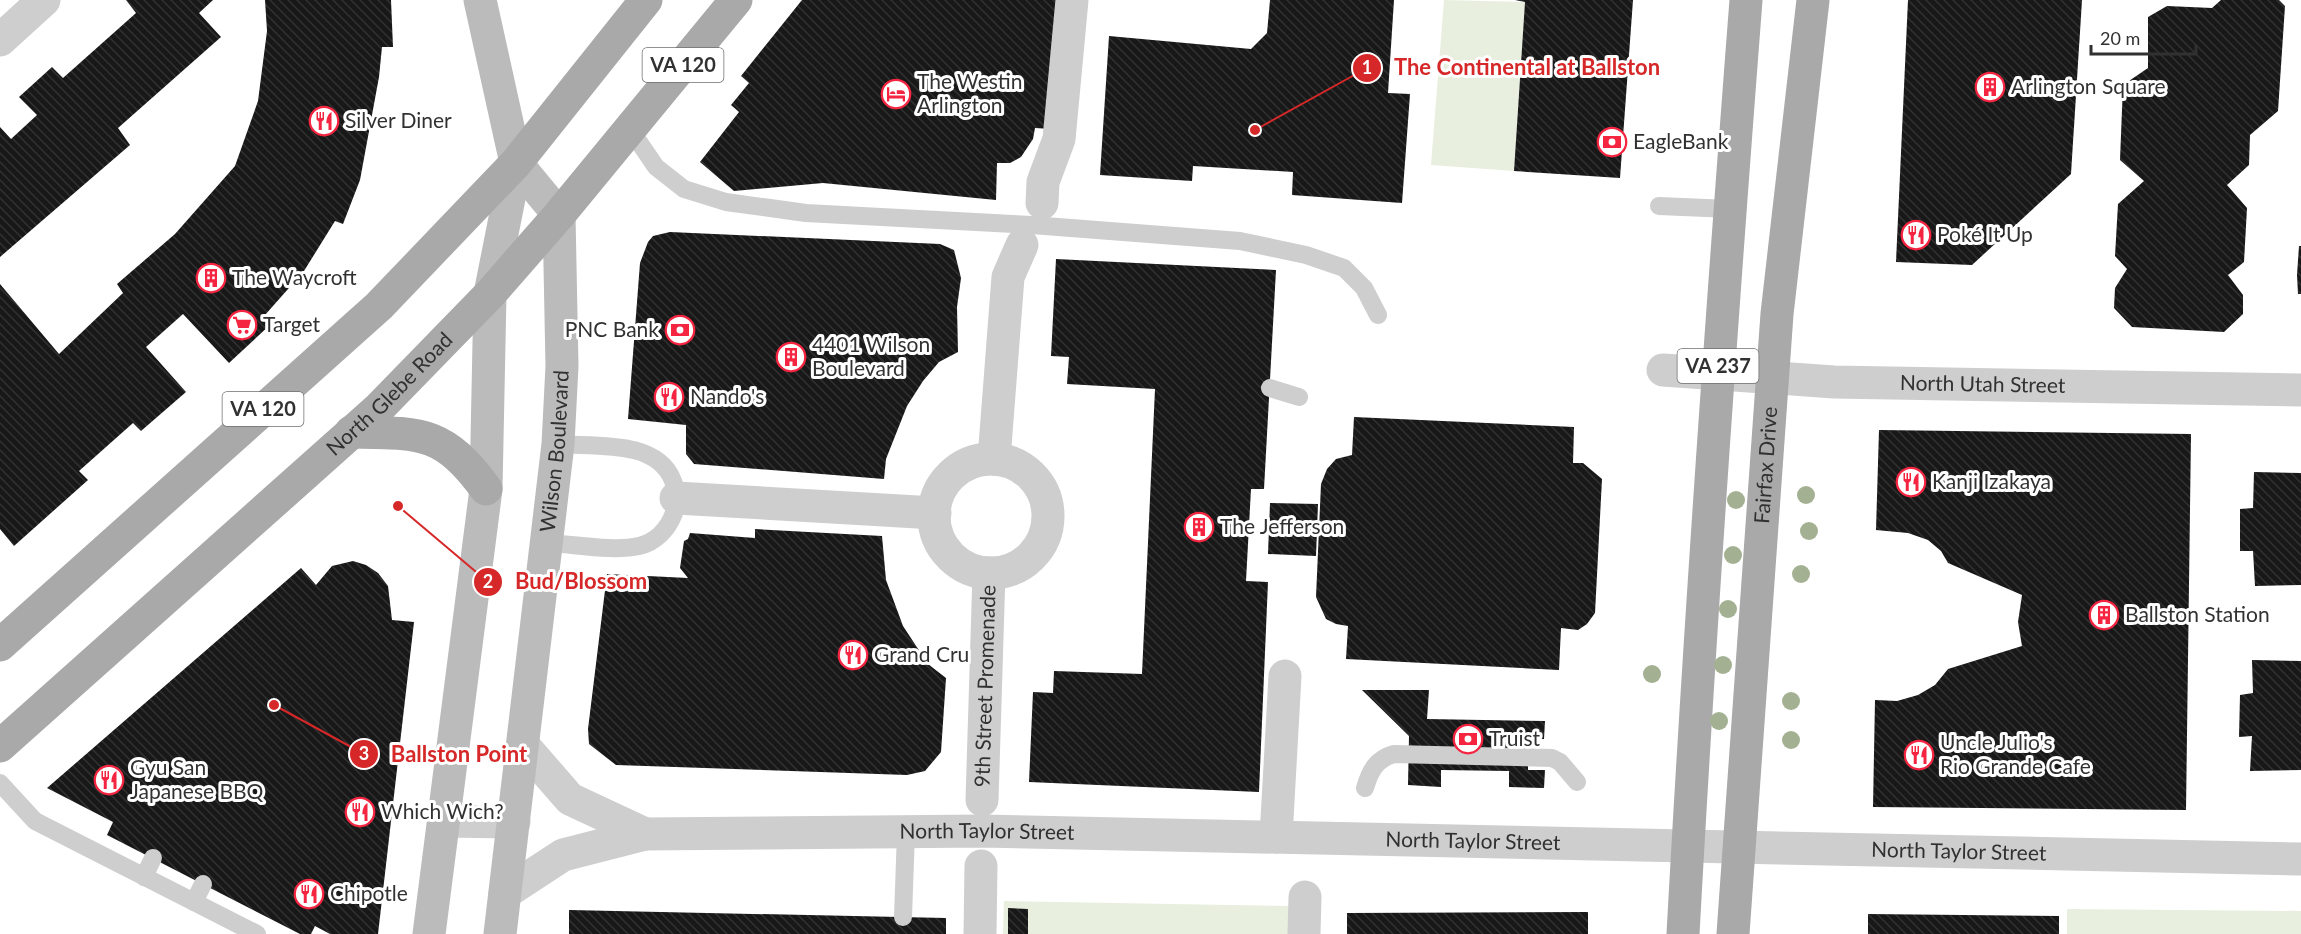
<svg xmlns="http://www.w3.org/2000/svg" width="2301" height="934" viewBox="0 0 2301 934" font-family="Lato,sans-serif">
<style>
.green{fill:#e8efde}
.building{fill:url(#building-back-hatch)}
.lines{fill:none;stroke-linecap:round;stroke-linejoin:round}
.lane{stroke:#cecece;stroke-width:18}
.street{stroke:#cecece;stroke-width:33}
.secondary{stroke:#bbb;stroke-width:33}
.primary{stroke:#a9a9a9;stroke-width:33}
.tree{fill:#a3b192}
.labels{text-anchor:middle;stroke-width:6;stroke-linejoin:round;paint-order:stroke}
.shield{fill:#fff;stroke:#6f6f6f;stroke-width:1.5}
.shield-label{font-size:20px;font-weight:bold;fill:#313131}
.poi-label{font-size:21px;fill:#313131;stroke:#fff;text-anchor:start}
.street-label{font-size:21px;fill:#313131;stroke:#fff}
.leader{fill:none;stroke:#d62828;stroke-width:2}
.callout-dot{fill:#d62828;stroke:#fff;stroke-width:2}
.mark-label{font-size:18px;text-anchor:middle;font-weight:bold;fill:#fff}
.callout-label{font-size:22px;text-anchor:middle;font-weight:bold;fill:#d62828;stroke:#fff;stroke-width:6;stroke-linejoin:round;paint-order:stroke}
</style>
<defs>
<pattern id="building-back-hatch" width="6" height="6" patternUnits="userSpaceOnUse" patternTransform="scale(1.5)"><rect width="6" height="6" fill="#181818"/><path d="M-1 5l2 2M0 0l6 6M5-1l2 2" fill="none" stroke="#313131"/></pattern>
</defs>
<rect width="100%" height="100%" fill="#fff"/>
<g class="green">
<path d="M1444,0L1525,2L1514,171L1431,165Z"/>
<path d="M1004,901L1290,906L1289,934H1003Z"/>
<path d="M2067,909L2301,911V934H2067Z"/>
</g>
<g class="building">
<path d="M126,0H213L199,13L221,37L118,128L130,145L0,257V127L11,139L37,115L19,97L52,67L63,78L136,13Z"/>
<path d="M265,0H391L393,47H382L379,77L360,180L343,224L335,221L304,271L265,315L272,323L229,363L183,314L146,347L186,392L141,431L133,423L79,471L88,480L14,546L0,529V284L59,354L123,293L117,284L175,234L235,166L258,101L267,31Z"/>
<path d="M802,0H1059L1051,129L1035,128L1033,139L1021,157L1010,163H997L996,200L823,183L734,191L700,162L739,112L731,105L749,83L741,76Z"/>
<path d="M1270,0H1394L1388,93L1410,94L1402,203L1292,195L1293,172L1193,166L1192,181L1100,175L1109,36L1251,49L1267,33Z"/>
<path d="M1515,0H1633L1620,178L1514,171L1525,2Z"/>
<path d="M1908,0H2082L2071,174L1972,265L1896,262Z"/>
<path d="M2221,0H2279L2285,6L2278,111L2250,135L2249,165L2227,185L2247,208L2244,262L2228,275L2243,295V314L2224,332L2132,327L2114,308L2115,288L2127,269L2115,256L2118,204L2144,181L2120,160L2123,85L2148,68V17L2167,6L2212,8Z"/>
<path d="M670,232L940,244L954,250L961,278L957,307L958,352L939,362L923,381L907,406L886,459L884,479L694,464L686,454V425L628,419L640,263L648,242L653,236Z"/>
<path d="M2299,246H2301V294H2298L2297,275Z"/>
<path d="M1056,259L1276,270L1264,489H1251L1246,581L1268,582L1259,792L1029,782L1033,692L1053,693L1054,671L1142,674L1155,389L1067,384L1069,357L1051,356Z"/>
<path d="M1354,417L1574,427L1573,463H1583L1602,479L1595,613L1587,624L1578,630L1561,628L1559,670L1346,659L1348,626L1336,624L1326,619L1316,597L1321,484L1327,469L1336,459L1352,455Z"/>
<path d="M1879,430L2191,434L2186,810L1873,807L1875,700L1897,701L1918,695L1935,685L1948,669L2022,646L2018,622L2022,595L1948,563L1941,551L1928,540L1908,533L1876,530Z"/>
<path d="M2254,472L2301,473V585L2255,586L2253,551H2240V509L2253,508Z"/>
<path d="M1270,503L1318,504L1316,556L1268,554Z"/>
<path d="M755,529L882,536L886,580L903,626L928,664L946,678L941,752L925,771L907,775L616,765L589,744L588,729L607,574L688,578L680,568L684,541L688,539L690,533L755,538Z"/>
<path d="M353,561L366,565L378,573L388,586L392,620L414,622L378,934H330L315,926L311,934H300L107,835L113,822L47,788L301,568L316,585L332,566Z"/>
<path d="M2252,660L2301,661V770L2250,771L2252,736L2239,737L2240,695L2253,693Z"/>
<path d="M1362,690H1429L1427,719L1545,721L1544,739H1528V770H1545L1544,788L1509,787V771L1441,770V787L1408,785L1409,736Z"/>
<path d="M1008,908L1028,909V934H1008Z"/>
<path d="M569,910L946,918V934H569Z"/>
<path d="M1588,912V934H1347V913Z"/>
<path d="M1868,914L2059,916V934H1868Z"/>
</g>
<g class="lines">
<g class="lane">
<path d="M630,129L656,167L684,189L726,202L806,213L1032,225L1240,241L1306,255L1344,268L1364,288L1378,315"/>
<path d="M1659,206L1730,209"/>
<path d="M1270,388L1299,397"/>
<path d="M547,543C573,544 613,552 639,546C656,542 668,529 674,513C677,503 677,491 673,481C657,439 595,447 558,444"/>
<path d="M0,783L35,821L257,934"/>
<path d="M1365,788C1370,771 1376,759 1394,754L1552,758L1560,762L1577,782"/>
<path d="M144,877L153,858"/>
<path d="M194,902L203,884"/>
<path d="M903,917L906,832"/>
</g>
<g class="street">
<path d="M0,40L44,0"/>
<path d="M1042,203L1043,182L1059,139L1072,0"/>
<path id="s1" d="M1663,370L1834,382L2301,390"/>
<path d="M994,459L1008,277L1022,245"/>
<circle cx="991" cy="516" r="57"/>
<path d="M676,498L935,513"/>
<path d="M523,745L570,799L645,834"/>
<path id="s2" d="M982,800L989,573"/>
<path d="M444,821L514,822"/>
<path d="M1276,837L1285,676"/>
<path id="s3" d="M505,893L563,855L645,834L982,831L2301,859"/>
<path d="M980,934L981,866"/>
<path d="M1304,934L1305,897"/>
</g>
<g class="secondary">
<path d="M429,934L486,489L490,294L516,163L480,0"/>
<path id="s4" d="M500,934L558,444L562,366L559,215L516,163"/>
</g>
<g class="primary">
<path d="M351,432C420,433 443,430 486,489"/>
<path d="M0,645L379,306L516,163L646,0"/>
<path id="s5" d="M0,746L379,408L490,294L559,215L736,0"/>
<path d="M1683,934C1700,622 1722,311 1746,0"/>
<path id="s6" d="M1733,934L1777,314L1813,0"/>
</g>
</g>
<g class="tree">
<circle cx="1806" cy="495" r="9"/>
<circle cx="1736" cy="500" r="9"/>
<circle cx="1809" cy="531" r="9"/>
<circle cx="1733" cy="555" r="9"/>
<circle cx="1801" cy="574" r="9"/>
<circle cx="1728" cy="609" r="9"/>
<circle cx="1723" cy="665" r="9"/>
<circle cx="1652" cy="674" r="9"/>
<circle cx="1791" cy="701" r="9"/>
<circle cx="1719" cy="721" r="9"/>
<circle cx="1791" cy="740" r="9"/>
</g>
<defs>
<g id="building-ring" transform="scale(1.5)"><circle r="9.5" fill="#fff" stroke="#f52541" stroke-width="1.5"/><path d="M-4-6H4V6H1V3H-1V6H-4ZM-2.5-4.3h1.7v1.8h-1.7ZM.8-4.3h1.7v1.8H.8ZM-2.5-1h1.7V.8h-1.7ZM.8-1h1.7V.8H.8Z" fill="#f52541"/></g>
<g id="hotel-ring" transform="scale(1.5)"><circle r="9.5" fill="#fff" stroke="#f52541" stroke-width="1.5"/><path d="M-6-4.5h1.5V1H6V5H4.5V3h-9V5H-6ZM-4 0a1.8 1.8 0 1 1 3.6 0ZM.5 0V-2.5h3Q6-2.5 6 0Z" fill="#f52541"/></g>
<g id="restaurant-ring" transform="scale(1.5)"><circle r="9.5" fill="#fff" stroke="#f52541" stroke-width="1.5"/><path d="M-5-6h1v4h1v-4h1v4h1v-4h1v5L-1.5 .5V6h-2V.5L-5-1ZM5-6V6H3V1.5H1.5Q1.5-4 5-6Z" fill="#f52541"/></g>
<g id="bank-ring" transform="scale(1.5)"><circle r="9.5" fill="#fff" stroke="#f52541" stroke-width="1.5"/><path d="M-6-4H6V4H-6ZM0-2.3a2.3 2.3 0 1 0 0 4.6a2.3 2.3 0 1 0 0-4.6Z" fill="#f52541"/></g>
<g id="supermarket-ring" transform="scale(1.5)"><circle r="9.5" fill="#fff" stroke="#f52541" stroke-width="1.5"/><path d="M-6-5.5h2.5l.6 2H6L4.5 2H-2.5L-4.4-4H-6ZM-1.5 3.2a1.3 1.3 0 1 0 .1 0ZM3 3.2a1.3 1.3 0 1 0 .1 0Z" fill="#f52541"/></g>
</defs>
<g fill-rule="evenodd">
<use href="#building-ring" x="1990" y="87"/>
<use href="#hotel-ring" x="896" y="94"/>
<use href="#restaurant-ring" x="324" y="121"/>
<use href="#bank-ring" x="1612" y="142"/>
<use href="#restaurant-ring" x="1916" y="235"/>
<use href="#building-ring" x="211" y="278"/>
<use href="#supermarket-ring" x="242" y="325"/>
<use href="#bank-ring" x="680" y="330"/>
<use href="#building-ring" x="791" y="357"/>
<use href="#restaurant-ring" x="669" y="397"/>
<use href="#restaurant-ring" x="1911" y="482"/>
<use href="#building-ring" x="1199" y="527"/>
<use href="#building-ring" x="2104" y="615"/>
<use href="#restaurant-ring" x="853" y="655"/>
<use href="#bank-ring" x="1468" y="739"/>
<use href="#restaurant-ring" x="1919" y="755"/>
<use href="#restaurant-ring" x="109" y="780"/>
<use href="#restaurant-ring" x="360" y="812"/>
<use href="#restaurant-ring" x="309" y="894"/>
</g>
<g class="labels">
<g class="shield">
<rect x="642.5" y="48" width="81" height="34" rx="4.5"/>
<rect x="1677.5" y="349" width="81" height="34" rx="4.5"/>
<rect x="222.5" y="392" width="81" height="34" rx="4.5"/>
</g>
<g class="shield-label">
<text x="683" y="72">VA 120</text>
<text x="1718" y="373">VA 237</text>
<text x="263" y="416">VA 120</text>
</g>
<g class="poi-label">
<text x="917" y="89">The Westin<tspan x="917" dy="24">Arlington</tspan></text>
<text x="2011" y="94">Arlington Square</text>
<text x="345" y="128">Silver Diner</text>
<text x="1633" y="149">EagleBank</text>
<text x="1937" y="242">Poké It Up</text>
<text x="232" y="285">The Waycroft</text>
<text x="263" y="332">Target</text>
<text x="659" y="337" text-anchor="end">PNC Bank</text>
<text x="812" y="352">4401 Wilson<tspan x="812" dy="24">Boulevard</tspan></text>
<text x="690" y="404">Nando's</text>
<text x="1932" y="489">Kanji Izakaya</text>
<text x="1220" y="534">The Jefferson</text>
<text x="2125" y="622">Ballston Station</text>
<text x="874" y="662">Grand Cru</text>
<text x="1489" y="746">Truist</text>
<text x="1940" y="750">Uncle Julio's<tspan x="1940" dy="24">Rio Grande Cafe</tspan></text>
<text x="130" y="775">Gyu San<tspan x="130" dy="24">Japanese BBQ</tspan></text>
<text x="381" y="819">Which Wich?</text>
<text x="330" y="901">Chipotle</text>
</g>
<g class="street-label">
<text dy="7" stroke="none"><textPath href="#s1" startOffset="320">North Utah Street</textPath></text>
<text dy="7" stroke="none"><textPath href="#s5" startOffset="525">North Glebe Road</textPath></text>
<text dy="7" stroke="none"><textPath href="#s4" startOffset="486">Wilson Boulevard</textPath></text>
<text dy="7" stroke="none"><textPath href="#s6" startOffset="470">Fairfax Drive</textPath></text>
<text dy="7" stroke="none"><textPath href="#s2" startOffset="114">9th Street Promenade</textPath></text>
<text dy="7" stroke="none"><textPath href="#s3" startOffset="496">North Taylor Street</textPath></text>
<text dy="7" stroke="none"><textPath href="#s3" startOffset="982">North Taylor Street</textPath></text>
<text dy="7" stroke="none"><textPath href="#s3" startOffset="1468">North Taylor Street</textPath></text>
</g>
</g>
<path class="leader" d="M1255 130L1367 68M398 506L488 582M274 705L364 754"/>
<g class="callout-dot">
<circle cx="1255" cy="130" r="6"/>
<circle cx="398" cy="506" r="6"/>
<circle cx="274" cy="705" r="6"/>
<circle cx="1367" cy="68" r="15"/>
<circle cx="488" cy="582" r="15"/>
<circle cx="364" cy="754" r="15"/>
</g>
<g class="mark-label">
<text x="1367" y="74">1</text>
<text x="488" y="588">2</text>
<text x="364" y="760">3</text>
</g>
<g class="callout-label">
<text x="1527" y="75">The Continental at Ballston</text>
<text x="581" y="589">Bud/Blossom</text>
<text x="459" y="762">Ballston Point</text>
</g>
<path d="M2091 45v9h105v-9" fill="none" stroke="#313131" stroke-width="3"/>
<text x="2100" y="45" font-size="18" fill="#313131" stroke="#ffffff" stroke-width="4.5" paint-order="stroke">20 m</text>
</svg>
